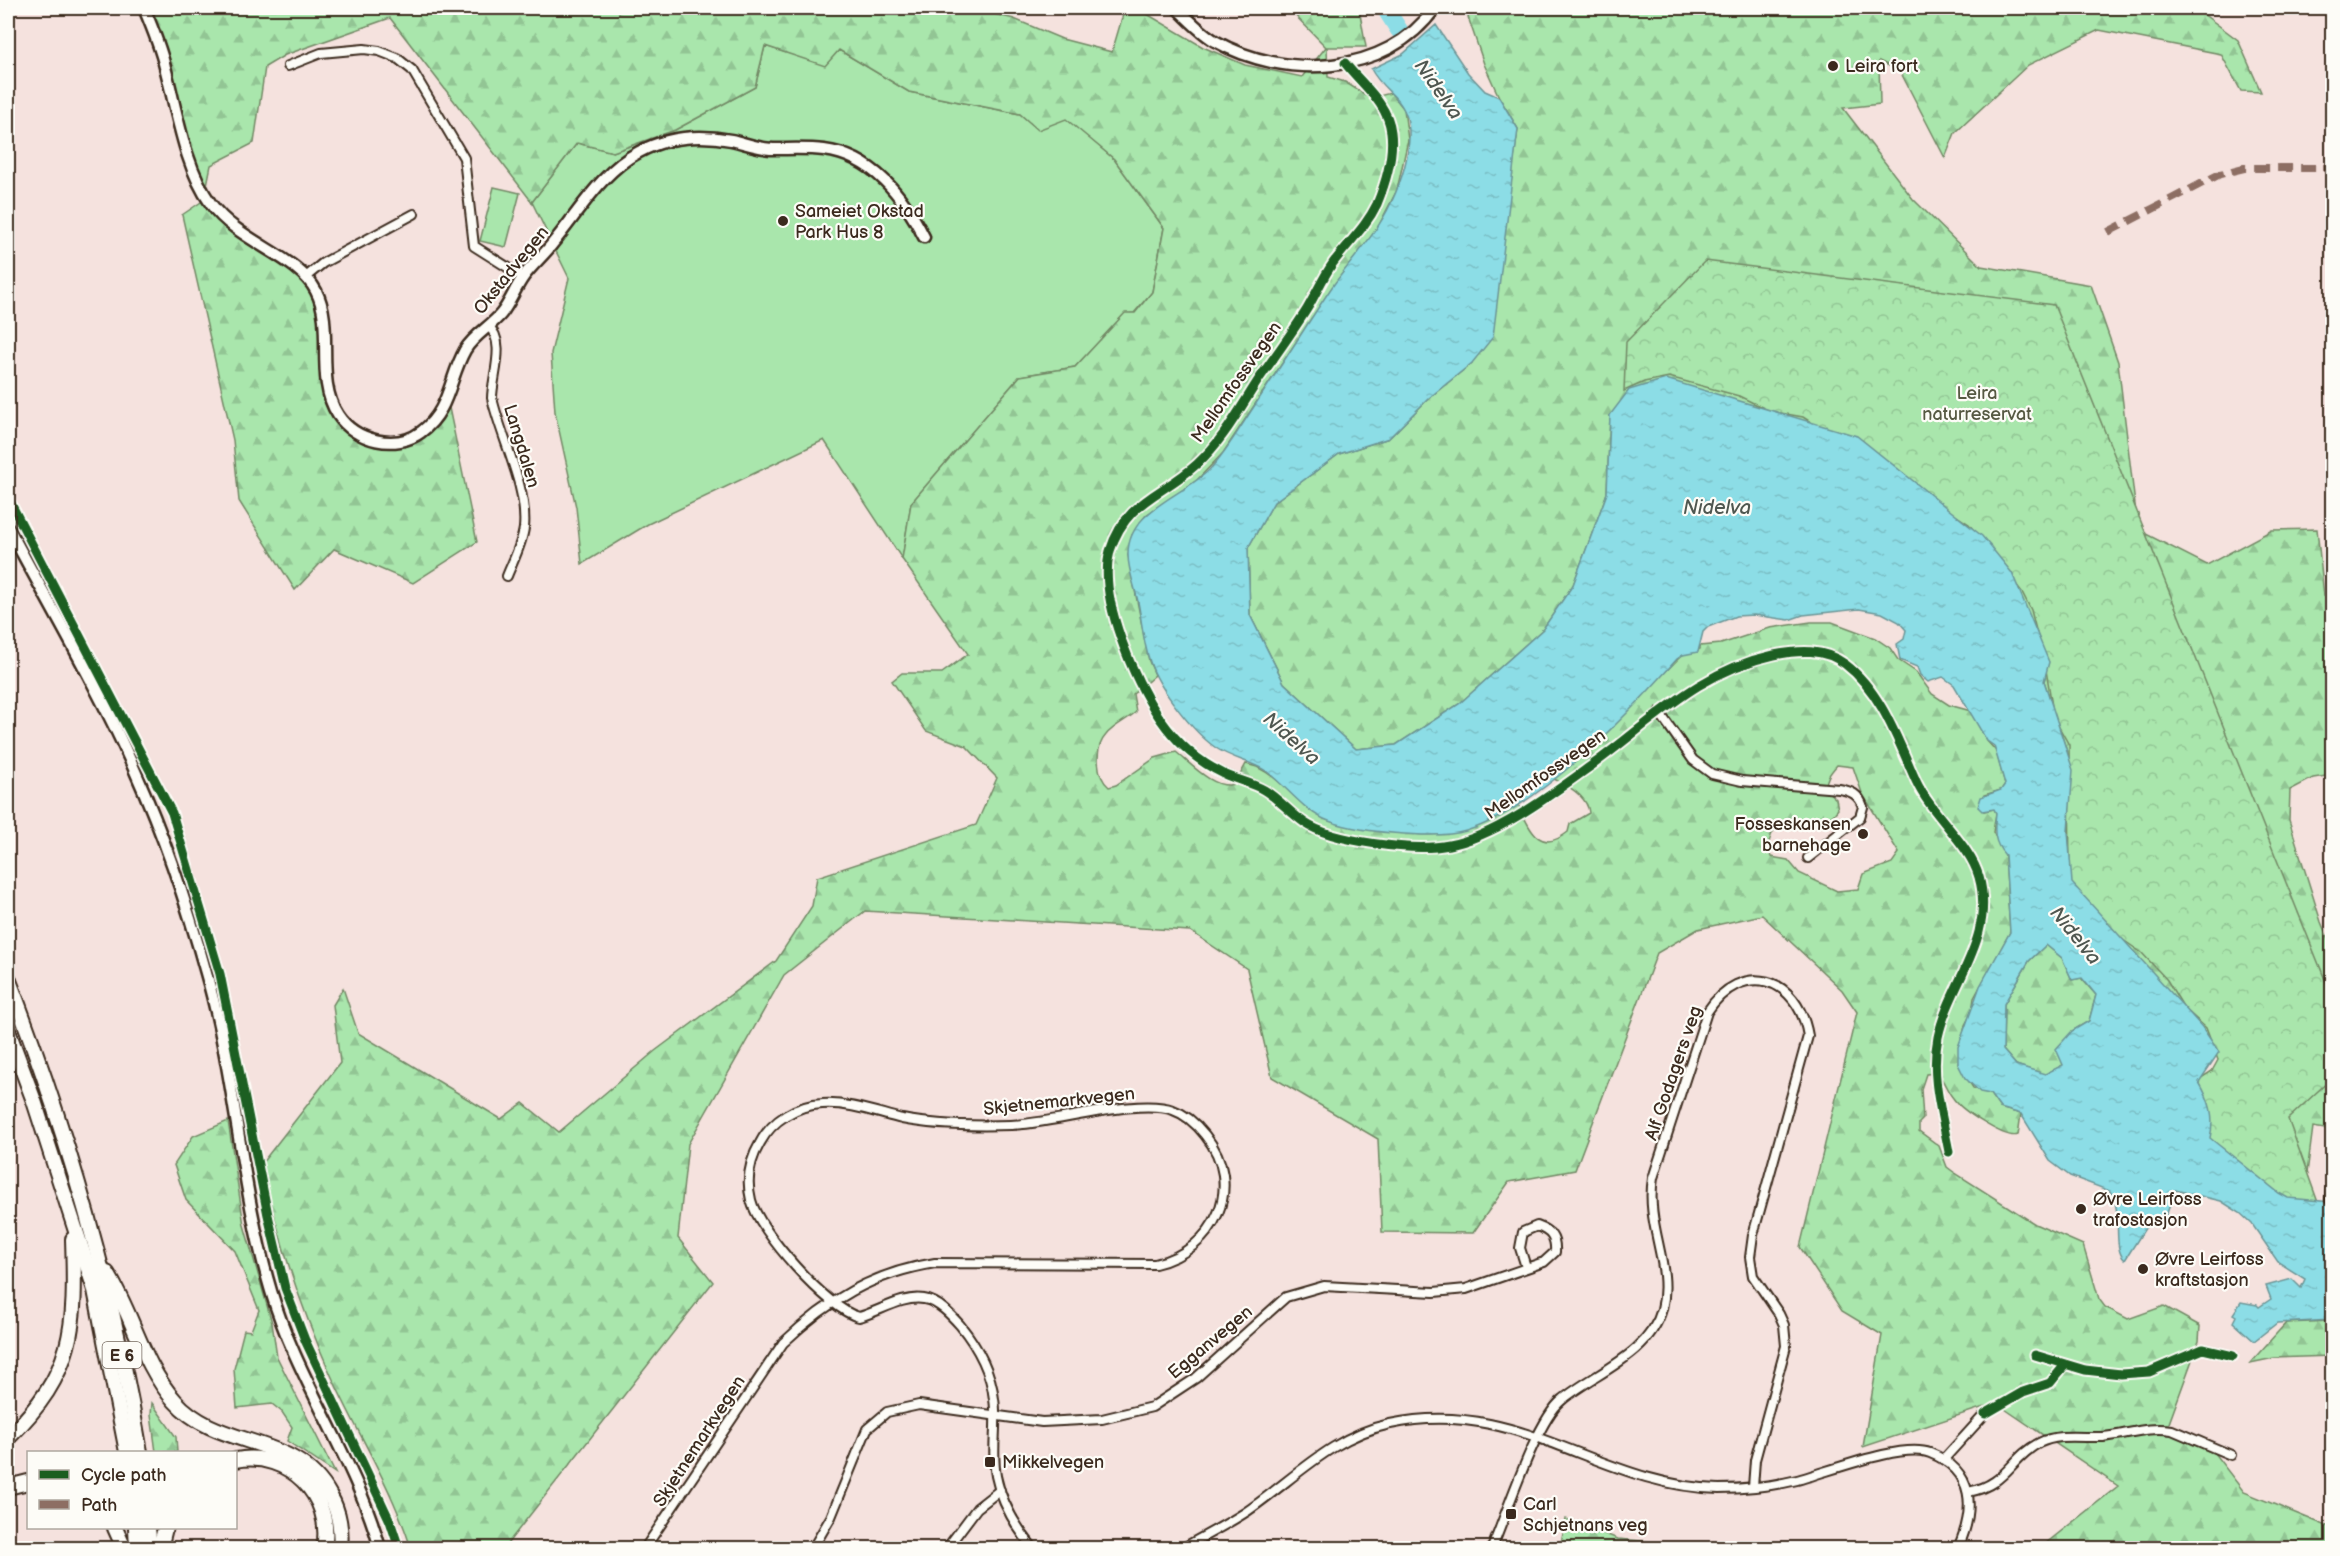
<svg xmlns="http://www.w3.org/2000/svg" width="2340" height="1556" viewBox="0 0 2340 1556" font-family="'Balsamiq Sans',sans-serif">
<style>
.grass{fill:#a9e6ac;stroke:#728865;stroke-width:1.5}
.forest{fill:url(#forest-firs);stroke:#728865;stroke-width:1.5;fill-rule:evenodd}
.park{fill:url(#park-crowns);stroke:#728865;stroke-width:1.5}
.water{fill:url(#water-ripples);stroke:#6c9596;stroke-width:1.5;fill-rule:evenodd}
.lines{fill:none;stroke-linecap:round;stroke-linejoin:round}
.river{stroke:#8cdde6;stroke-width:18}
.street-casing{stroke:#3b2a1e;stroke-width:12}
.secondary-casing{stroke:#3b2a1e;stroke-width:15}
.highway-casing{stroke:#3b2a1e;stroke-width:18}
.street{stroke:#fdfcf7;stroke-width:8}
.secondary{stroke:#fdfcf7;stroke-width:10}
.highway{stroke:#fdfcf7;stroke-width:14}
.quiet{stroke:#8d6e63;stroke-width:8;stroke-dasharray:15 8;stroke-linecap:butt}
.cycleway-casing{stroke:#fdfcf7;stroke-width:13}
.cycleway{stroke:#1b5e20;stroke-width:9}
.poi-dot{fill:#3b2a1e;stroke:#fdfcf7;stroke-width:2}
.labels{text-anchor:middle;stroke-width:4.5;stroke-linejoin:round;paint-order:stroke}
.shield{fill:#fdfcf7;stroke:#75695f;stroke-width:1.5}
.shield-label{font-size:16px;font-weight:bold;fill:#3b2a1e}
.poi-label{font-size:18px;fill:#3b2a1e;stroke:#fdfcf7;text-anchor:start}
.street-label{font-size:18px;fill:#3b2a1e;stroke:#fdfcf7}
.park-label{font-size:18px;fill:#565942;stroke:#fdfcf7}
.water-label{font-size:20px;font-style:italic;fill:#4f5750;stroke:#fdfcf7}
</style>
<defs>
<pattern id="forest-firs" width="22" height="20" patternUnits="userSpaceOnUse" patternTransform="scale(1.5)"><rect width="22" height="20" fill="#a9e6ac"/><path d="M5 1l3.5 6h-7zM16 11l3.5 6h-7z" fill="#92c594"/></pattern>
<pattern id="park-crowns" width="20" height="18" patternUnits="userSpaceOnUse" patternTransform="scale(1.5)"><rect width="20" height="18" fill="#a9e6ac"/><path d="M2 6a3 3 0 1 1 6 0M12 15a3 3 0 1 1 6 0" fill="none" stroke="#92c594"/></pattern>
<pattern id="water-ripples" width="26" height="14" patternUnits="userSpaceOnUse" patternTransform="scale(1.5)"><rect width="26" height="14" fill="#8cdde6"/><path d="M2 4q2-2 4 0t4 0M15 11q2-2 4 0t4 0" fill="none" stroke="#7abec5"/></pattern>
</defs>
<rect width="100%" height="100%" fill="#f5e2de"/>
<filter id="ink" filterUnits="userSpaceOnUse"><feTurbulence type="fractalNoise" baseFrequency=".0167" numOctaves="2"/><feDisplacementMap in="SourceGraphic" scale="12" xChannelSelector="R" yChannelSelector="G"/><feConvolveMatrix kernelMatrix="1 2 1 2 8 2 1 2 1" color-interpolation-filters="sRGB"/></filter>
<g filter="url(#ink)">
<g class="grass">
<path d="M765,46L825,65L839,50L909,92L1020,114L1038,129L1066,118L1114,159L1164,228L1152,292L1134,313L1125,314L1075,367L1020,376L911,503L902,559L824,440L648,524L582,564L576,507L555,412L551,353L569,278L532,202L577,143L613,152L675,130L755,87Z"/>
<path d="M494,187L520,193L506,247L480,241Z"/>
</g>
<g class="forest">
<path d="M155,8H618L619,12L633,8H970L1014,19L1062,39L1112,52L1125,8H1137L1203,47L1245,65L1302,77L1326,47L1288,8H1359L1366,47H1327L1328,77L1345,82L1370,98L1391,93L1404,109L1408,140L1397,190L1377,229L1331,289L1223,453L1197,480L1146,515L1132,535L1128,555L1149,661L1155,675L1133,694L1136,712C1127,720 1113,726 1106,735C1094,748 1096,776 1109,787L1116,785L1155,758L1176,752C1190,763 1215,791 1235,784L1246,764L1257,767C1282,779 1298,804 1323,818C1336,825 1353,825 1368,828C1431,838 1461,841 1518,804C1528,824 1537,857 1568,832L1570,824L1589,813C1588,797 1567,785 1554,779L1593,745L1682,655L1700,649V646L1721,644L1770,628L1811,622H1832L1875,638L1890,648L1898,660L1916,672L1932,694L1949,705L1971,711L1987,741L1996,751L2005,784L2001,790L1984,795V811L1994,809L1996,813L1993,832L2005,855L2010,932L1974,998L1972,1012L1965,1025L1958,1064L1973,1088L1990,1094L2000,1108L2021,1114L2018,1135C2006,1140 1961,1110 1953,1098C1947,1091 1944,1081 1938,1073L1926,1074L1921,1089L1923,1119L1919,1123V1131L1939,1146L1947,1167L1955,1173L2035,1224L2083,1245L2099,1299L2105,1307L2128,1319L2164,1306L2200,1326L2199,1341L2168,1426L2214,1453L2244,1492L2332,1528V1548H2040L2118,1486L1996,1403L1863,1447L1882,1335L1842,1311L1800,1247L1857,1012L1842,990L1762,915L1698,929L1657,953L1575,1170L1509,1182L1473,1233L1382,1232L1378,1139L1272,1077L1247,969L1190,931L865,911L784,975L688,1144L678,1238L713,1282L504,1548H411C392,1487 357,1433 331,1375C300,1306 277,1237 262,1163L340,1063L333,1005L343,988L358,1033L501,1119L523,1103L559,1132L655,1051L776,961L812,906L817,877L976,825L997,778L966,746L926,731L892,681L902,673H942L968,654L902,559L911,503L1020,376L1075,367L1125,313H1135L1152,292L1164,228L1114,159L1066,119L1038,130L1020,114L909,92L839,50L825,66L765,46L755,87L675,130L613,152L577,143L532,202L390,18L285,55L265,67L254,143L211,165L204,200L305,272L319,305L334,412L358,436L386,443L414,435L448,403L477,542L413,583L334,549L295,590L239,501L233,440L182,215L204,200L153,20ZM1837,765L1853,767L1862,793L1899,853L1892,863L1863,874L1858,889L1837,891L1799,873L1788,860L1771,857C1768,850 1767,846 1770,839C1777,814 1802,832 1820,825C1828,821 1833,816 1838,809L1836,799L1826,790C1825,779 1830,773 1837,765Z"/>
<path d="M1465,8H2195L2238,40L2261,92L2241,91L2221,54L2099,30L2028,65L1955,133L1945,158L1900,71L1879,61L1880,104L1843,108L1913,199L1981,266L2091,285L2118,362L2138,530L2207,565L2272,530L2317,529L2324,596L2332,594V787L2326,776L2313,778L2290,790L2289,820L2321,922L2332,948V1130L2313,1127L2306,1181L2221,1051L2072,883L2068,831L2073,770L2044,681L2049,661L1610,415L1607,493L1573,585L1543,629L1459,704L1396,745L1356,749L1284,683L1250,615L1248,548L1274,502L1339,454L1389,438L1429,398L1472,363L1508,205L1518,129L1499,97L1484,64Z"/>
<path d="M2046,945L2062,958L2072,980L2081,978L2096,995L2089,1021L2072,1031L2063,1065L2045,1075L2016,1065L2003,1050L2004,1004L2029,961Z"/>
<path d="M228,1121L244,1225L272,1323L277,1357L335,1473L287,1441L292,1427L282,1412L272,1404L237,1408L234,1369L244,1330L251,1331L259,1310L235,1251L186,1200L174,1165L193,1136Z"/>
<path d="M2332,1321V1356L2274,1358L2250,1363L2286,1323Z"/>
<path d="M152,1403L176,1437L177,1452H156L151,1415Z"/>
<path d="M1566,1519L1618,1539L1664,1543L1665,1547L1682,1548H1560Z"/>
</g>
<path class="park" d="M1705,261L2054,305L2332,997V1078L2288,1119L2320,1208L2278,1196L2267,1184L2249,1180L2208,1143L2198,1080L2212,1071L2218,1060L2206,1028L2184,1008L2167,980L2142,953L2116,935L2070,889L2069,745L2054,718L2046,670L2031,610L2022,592L1969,524L1803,417L1770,411L1739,396L1669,377L1644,382L1624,391L1626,342Z"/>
<path class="water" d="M1436,25L1468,73L1485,91L1499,97L1518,129L1493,337L1472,363L1429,398L1389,438L1339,454L1274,502L1248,548L1250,615L1284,683L1356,749L1396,745L1459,704L1543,629L1573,585L1607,493L1610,415L1629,390L1666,379L1857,436L1982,536L2012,573L2049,662L2044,681L2073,770L2068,831L2072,883L2202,1027L2219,1052L2199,1082C2210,1101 2215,1116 2210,1138L2279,1193L2288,1198L2332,1202V1320L2277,1323L2254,1341L2233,1322L2236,1316L2233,1314L2241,1302L2257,1305L2259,1307L2271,1299L2266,1286L2292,1279L2301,1288L2305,1279L2278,1262L2252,1224L2240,1213L2221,1201L2175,1190L2165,1219L2155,1220L2151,1226L2147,1225L2125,1260C2111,1248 2124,1212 2110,1191L2070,1176L2050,1161L2021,1114L2000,1108L1990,1094L1980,1092L1965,1078L1958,1064V1047L1980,986L2010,932L2005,855C1993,842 1994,830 1996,813L1994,809L1982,811L1978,807L1981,797L2001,790L2005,784L1994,746L1987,741L1954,685L1943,677L1928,682L1920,675L1917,667L1900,660L1897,644L1904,639L1906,630L1899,622L1882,613L1859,609L1803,615L1789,620L1754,615L1736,616L1708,627L1703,632L1698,652L1683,655L1677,659C1628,715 1538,809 1466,831C1437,840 1352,832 1324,819C1301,808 1286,786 1266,771C1251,761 1232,759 1216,748C1193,732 1159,689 1150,662C1143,643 1142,622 1138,602C1135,587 1128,570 1128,555C1127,510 1184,496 1210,469C1227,451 1239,429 1253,408C1280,368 1305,327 1332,287C1352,259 1376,235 1391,203C1401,182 1410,154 1409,130C1407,97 1384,94 1371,69L1403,54ZM2046,945L2062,958L2072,980L2082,978L2096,995L2089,1021L2072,1031L2056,1049L2063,1065L2045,1074L2016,1065L2003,1050L2004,1004L2029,961Z"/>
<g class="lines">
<path class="river" d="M1385,8L1399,30"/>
<g class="street-casing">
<g id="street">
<path d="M1345,63C1362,85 1388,103 1391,132C1394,156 1386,182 1377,204C1366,227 1348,243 1333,263C1323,277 1316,294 1307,309C1292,333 1275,356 1259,379C1240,408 1223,441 1197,464C1162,496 1126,500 1110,551C1097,597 1135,682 1161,720C1177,743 1199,762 1224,774C1237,780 1252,783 1264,790C1279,799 1290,813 1305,823C1333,842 1416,852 1449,845C1496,837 1556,791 1595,763C1655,719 1699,671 1774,655C1799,650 1824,648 1845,664C1881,691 1898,741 1916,781C1932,816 1970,844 1979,877C1996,938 1950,982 1938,1037C1930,1076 1942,1114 1949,1152"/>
<path d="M288,66L321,53L364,49L379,51L397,58L412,70L464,158L474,246L523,277"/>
<path d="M307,276L323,263L414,214"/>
<path d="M488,326C507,341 492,377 492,398C501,438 528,488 524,528C522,544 513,561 507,576"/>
<path d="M1659,712L1693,760L1712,774L1742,781L1839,789C1851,791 1859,794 1863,807L1860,817L1808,858"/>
<path d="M2330,1200L2332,1177"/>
<path d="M1944,1459L1985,1414"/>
<path d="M1968,1492C2007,1485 2010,1458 2039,1443C2059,1433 2082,1438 2103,1437C2126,1435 2148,1426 2172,1430L2231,1455"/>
<path d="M645,1548L783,1343C828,1300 873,1273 935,1263L1155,1264C1215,1250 1246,1186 1205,1135C1197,1125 1185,1114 1173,1110C1138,1097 1053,1124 1011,1125C976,1126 937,1126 902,1119C877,1113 849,1102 822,1104C797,1105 772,1120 760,1143C750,1160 746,1180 751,1200C758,1230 828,1310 859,1317C878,1312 904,1295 924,1299C938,1301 951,1315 960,1325C977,1346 991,1372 994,1399C998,1424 991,1450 996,1476C1001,1502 1017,1528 1033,1548"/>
<path d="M813,1548L831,1517L867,1429L887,1412L919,1405L1042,1422L1102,1419L1152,1407L1196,1378L1286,1297L1324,1286L1434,1292L1466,1289L1544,1262L1555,1252C1556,1238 1551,1231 1537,1226L1523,1232L1520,1248L1526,1267"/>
<path d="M947,1548L977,1508L1000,1490"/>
<path d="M1183,1548C1204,1536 1226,1525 1246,1512C1294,1479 1332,1436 1390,1424C1519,1396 1598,1486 1719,1489C1745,1489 1772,1486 1797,1480C1828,1472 1902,1442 1930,1453C1976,1471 1975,1510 1958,1548"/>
<path d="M1492,1548C1507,1513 1536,1421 1562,1400C1594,1373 1650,1355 1662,1309C1673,1265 1645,1226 1653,1178L1707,1012C1742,959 1798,976 1808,1036L1753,1235L1750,1257L1753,1276L1779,1314L1784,1325L1786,1346L1755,1460L1753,1487"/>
</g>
</g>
<g class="secondary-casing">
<g id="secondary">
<path d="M144,8C152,27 160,46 165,67C177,111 184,166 211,204C238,242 298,256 316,291C335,327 314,379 338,415C355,441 396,451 421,432C450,411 449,378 465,350C474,335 490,327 501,314C510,303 515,288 524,276C532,265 544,255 553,243C579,212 602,171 639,152C667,137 699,134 731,140C745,143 759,149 774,149C790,149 808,148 824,150C873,156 903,196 924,237"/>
<path d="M1177,8C1189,20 1200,32 1215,41C1284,80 1386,77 1435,8"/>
<path d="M8,527C51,608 98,687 135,771C164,836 187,904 206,973C236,1077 240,1187 271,1291C297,1380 355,1458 380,1548"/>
</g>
</g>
<g class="highway-casing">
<g id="highway">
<path d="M8,978C67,1131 113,1290 140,1452"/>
<path d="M8,1031L34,1101L95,1290L127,1452"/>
<path d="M107,1273C133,1314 142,1364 175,1401C219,1451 296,1432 330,1496C339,1511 342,1531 340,1548"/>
<path d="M8,1438C75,1372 76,1329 73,1239"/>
<path d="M236,1460C288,1450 334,1496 324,1548"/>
<path d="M8,1487L28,1482"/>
<path d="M115,1528L124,1548"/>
<path d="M136,1528L137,1548"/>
<path d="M148,1528L150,1548"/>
<path d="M160,1548L165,1528"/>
</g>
</g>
<use href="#street" class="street"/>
<use href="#secondary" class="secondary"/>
<use href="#highway" class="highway"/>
<g class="quiet">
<path d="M2108,232L2220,174L2244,168H2332"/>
<path d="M2330,1200L2332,1177"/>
</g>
<g class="cycleway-casing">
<g id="cycleway">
<path d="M1345,63C1362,85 1388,103 1391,132C1394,156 1386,182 1377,204C1366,227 1348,243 1333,263C1323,277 1316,294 1307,309C1292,333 1275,356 1259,379C1240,408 1223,441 1197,464C1162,496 1126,500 1110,551C1097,597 1135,682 1161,720C1177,743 1199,762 1224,774C1237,780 1252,783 1264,790C1279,799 1290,813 1305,823C1333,842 1416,852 1449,845C1496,837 1556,791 1595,763C1655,719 1699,671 1774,655C1799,650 1824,648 1845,664C1881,691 1898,741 1916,781C1932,816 1970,844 1979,877C1996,938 1950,982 1938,1037C1930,1076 1942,1114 1949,1152"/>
<path d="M8,498L172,813L220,974L268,1215L285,1288L305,1340L390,1521L399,1548"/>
<path d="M2035,1355L2085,1370L2121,1374L2149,1372L2203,1349L2233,1356"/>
<path d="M1985,1414L2023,1392L2050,1383L2065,1365"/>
</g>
</g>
<use href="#cycleway" class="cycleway"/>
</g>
</g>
<g class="poi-dot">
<circle cx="1833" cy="66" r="6"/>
<circle cx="783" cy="221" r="6"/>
<circle cx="1863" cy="834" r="6"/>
<circle cx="2081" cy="1209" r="6"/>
<circle cx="2143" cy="1269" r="6"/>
<rect x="984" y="1456" width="12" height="12" rx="3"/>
<rect x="1505" y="1508" width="12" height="12" rx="3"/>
</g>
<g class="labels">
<rect class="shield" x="102.5" y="1342" width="39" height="26" rx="4.5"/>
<g class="shield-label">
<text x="122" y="1361">E 6</text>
</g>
<g class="poi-label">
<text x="1845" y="72">Leira fort</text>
<text x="795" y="217">Sameiet Okstad<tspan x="795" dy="21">Park Hus 8</tspan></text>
<text x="1851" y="830" text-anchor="end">Fosseskansen<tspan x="1851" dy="21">barnehage</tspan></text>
<text x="2093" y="1205">Øvre Leirfoss<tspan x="2093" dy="21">trafostasjon</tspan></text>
<text x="2155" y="1265">Øvre Leirfoss<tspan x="2155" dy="21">kraftstasjon</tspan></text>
<text x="1002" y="1468">Mikkelvegen</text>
<text x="1523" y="1510">Carl<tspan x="1523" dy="21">Schjetnans veg</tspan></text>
</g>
<g class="street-label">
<text transform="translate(511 270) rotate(-51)" y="6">Okstadvegen</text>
<text transform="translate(1236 382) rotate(-55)" y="6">Mellomfossvegen</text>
<text transform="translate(522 446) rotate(73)" y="6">Langdalen</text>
<text transform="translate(1545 774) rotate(-35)" y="6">Mellomfossvegen</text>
<text transform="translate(1673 1073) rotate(-71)" y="6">Alf Godagers veg</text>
<text transform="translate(1059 1101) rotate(-6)" y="6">Skjetnemarkvegen</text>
<text transform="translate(1210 1342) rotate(-40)" y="6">Egganvegen</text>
<text transform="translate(699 1441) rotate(-57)" y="6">Skjetnemarkvegen</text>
</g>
<g class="park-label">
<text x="1977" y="399">Leira<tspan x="1977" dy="21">naturreservat</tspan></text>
</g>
<g class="water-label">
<text transform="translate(1439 89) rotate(55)" y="7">Nidelva</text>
<text x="1717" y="514">Nidelva</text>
<text transform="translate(1292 738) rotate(42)" y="7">Nidelva</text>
<text transform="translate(2076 935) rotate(51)" y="7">Nidelva</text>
</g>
</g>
<rect width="2340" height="1556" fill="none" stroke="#fdfcf7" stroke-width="30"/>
<rect x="15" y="15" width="2310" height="1526" fill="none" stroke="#3b2a1e" stroke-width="2" filter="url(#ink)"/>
<rect x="27" y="1451" width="210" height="78" fill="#fdfcf7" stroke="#afa8a0" stroke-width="1.5"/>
<rect x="39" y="1470" width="30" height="9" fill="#1b5e20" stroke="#afa8a0" stroke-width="1.5"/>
<text x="81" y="1481" font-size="18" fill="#3b2a1e">Cycle path</text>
<rect x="39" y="1500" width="30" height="9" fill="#8d6e63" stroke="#afa8a0" stroke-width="1.5"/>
<text x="81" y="1511" font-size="18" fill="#3b2a1e">Path</text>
</svg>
